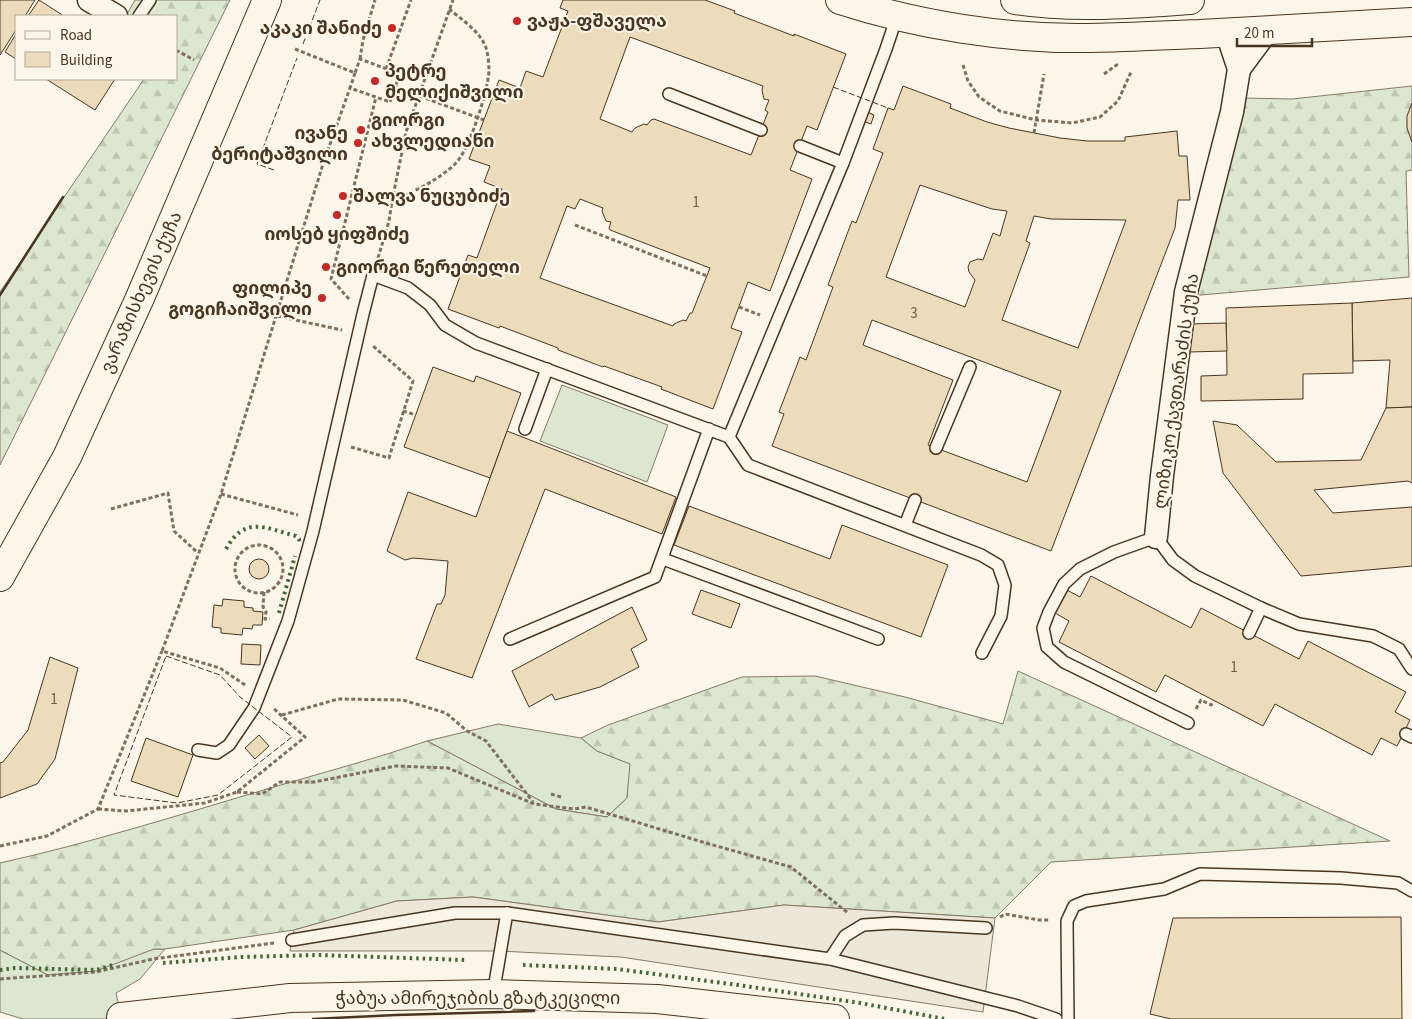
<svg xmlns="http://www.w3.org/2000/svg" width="1412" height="1019" viewBox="0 0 1412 1019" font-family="'Source Sans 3','Noto Sans Georgian',sans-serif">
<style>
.grass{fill:#dce7d0;stroke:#887966}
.forest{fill:url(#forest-firs);stroke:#887966}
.parking{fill:#ede7d9;stroke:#887966}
.building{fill:#ecdcbc;stroke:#4a3520;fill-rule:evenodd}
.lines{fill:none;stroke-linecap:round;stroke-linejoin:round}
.lane-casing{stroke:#4a3520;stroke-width:14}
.street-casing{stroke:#4a3520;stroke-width:25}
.secondary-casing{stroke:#4a3520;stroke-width:30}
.primary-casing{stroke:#4a3520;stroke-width:30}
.path{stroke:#7f6f5c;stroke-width:3;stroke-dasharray:4 2.5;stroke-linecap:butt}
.lane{stroke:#fbf6e9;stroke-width:11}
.street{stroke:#fbf6e9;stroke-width:22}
.secondary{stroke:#fbf6e9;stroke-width:28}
.primary{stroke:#fbf6e9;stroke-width:28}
.hedge{stroke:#436837;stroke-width:4;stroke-dasharray:2.5 4;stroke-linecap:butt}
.fence{stroke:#4a3520;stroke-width:1;stroke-dasharray:6 2.5;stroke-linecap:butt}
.wall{stroke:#4a3520;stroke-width:2.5}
.poi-dot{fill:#c62828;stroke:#fbf6e9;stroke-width:2}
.labels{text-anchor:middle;stroke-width:4;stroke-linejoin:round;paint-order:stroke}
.number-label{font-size:15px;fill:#725f47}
.poi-label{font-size:18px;font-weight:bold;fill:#4a3520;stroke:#fbf6e9;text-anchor:start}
.street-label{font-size:18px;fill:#4a3520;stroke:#fbf6e9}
</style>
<defs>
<pattern id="forest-firs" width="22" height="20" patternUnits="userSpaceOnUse" patternTransform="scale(1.25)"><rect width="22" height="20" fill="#dce7d0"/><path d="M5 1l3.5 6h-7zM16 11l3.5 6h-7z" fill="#bec7b2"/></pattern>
</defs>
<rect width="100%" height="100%" fill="#fbf6e9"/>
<g class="grass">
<path d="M562,385L668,425L647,482L540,441Z"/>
<path d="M498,724L581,738L597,751L631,764L627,798L607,817L556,809L427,741Z"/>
<path d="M154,949H165L140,979L116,993L122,1019H23L0,1012V950L48,975Z"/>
</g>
<g class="forest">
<path d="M135,0H230L0,465V292L144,79H176V16H126Z"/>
<path d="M1412,86V170L1406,171L1409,277L1189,296L1243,98L1292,99Z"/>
<path d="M1018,671L1390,841L1051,862L995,918L784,905L658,922L473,897L397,901L294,930L165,949H154L96,971L48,975L0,950V863C90,843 179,815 267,789C321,773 375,759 427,741L556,809L607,817L627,798L630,764L597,751L581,738L608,725L742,677L815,676L905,697L1003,724Z"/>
</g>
<path class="parking" d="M473,897L658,922L784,905L995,918L983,1012L621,957L499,951H290L294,930L397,901Z"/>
<g class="building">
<path d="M0,0H35L25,16H16V30L0,55Z"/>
<path d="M39,0L64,16H28Z"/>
<path d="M563,0H705L735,11L734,13L794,36V34L846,54L817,130L807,126L790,170L812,179L770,291L748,282L731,328L742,332L713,409L661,389L662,387L604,366L603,367L558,350V348L500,326L499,328L448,309L468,255L477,258L502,189L484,182L490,166L469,159L499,80L520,88L526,71L543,77L568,11L560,8ZM630,37L763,86L762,90L764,99L769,100L765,110L768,112L751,155L654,119L651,120L647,125L644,124L635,128L632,132L600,119ZM580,199L603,208L602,211L606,221L611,222L609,228L610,230L710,268L692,313H690L686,321L683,320L674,324L673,326L540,278L567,206L575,209Z"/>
<path d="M16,34V59L5,52Z"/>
<path d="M46,79H115L95,110Z"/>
<path d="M903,86L951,104L950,108L987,122L1009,128L1060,138L1087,141H1125V137L1177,131L1179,156H1187L1190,200H1178L1175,228L1051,551L772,446L784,414L779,412L800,357L806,360L833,287L828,285L852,221L856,223L883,153L873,149L888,108L894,110ZM920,185L992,209L1007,211L1000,236L993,233L983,260L978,259L970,262L968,267L969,272L975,280L965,307L886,277ZM1034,216L1051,219L1126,220L1078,348L1002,320L1030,243L1026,241ZM872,320L1061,391L1027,482L928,445L953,380L863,345Z"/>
<path d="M1412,103V142L1407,128V116Z"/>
<path d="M867,112L874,115L871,124L863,121Z"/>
<path d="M1412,298V407L1386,408L1390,360L1353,361L1352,303Z"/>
<path d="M1352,303L1353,373L1303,374V399L1201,401V376L1227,375L1226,308Z"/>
<path d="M1226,323L1227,351L1189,352L1188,324Z"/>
<path d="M433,367L474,382L476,376L521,393L490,478L404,447Z"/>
<path d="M1412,407V483L1408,481L1314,490L1333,513L1412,507V566L1301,576L1223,473L1213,421L1237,425L1276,462L1361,460L1386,408Z"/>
<path d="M507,431L676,497L662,534L545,489L472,678L416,659L437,604H441L445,595L448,561L413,558L405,560L387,551L408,492L476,517Z"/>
<path d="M689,506L830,559L842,525L948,565L921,637L674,545Z"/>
<circle cx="259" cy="569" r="10"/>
<path d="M1091,576L1191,628L1201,608L1299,659L1308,641L1406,692L1395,712L1410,720L1397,746L1381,738L1372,755L1275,704L1263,726L1165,675L1156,692L1059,642L1069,621L1055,613L1067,590L1080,597Z"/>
<path d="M701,590L740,604L731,628L692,614Z"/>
<path d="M223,599L244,601V607L253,608V611L263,612L262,625H253L252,629L243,628L242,635L221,633V628L212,627L214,605L222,606Z"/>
<path d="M632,607L647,640L631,649L639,667L600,687L555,700L552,694L529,707L512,671Z"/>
<path d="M242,644L261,645L260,665L241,664Z"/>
<path d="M50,657L78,668L55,759L37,784L0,798V763L3,762L28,730Z"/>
<path d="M259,735L269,746L255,759L245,748Z"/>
<path d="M146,738L193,755L178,797L131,781Z"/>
<path d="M1401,917L1402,1019H1171L1150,1014L1173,918Z"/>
</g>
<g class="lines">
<g class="lane-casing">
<g id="lane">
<path d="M139,16L150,0"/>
<path d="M669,94L761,130"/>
<path d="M800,146L843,163"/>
<path d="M525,429L547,369"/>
<path d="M729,437L843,163L886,49L897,16"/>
<path d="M936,448L970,367"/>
<path d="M905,525L915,500"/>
<path d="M663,559L878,639"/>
<path d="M1249,633L1261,608"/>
<path d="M510,639L655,577L709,429"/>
<path d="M1188,723L1064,662L1047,647L1043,628L1049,612L1064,584L1080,569L1114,552L1156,537L1173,560L1195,576L1261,608L1299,624L1373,636L1399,649L1412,669"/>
<path d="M1406,734L1412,737"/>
<path d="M198,750L217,753L229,745L254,708L288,621L313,531L363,314L373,275L408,288L430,305L445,325L476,343L729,437L748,465L981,555L998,565L1005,585L1001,616L982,653"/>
<path d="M292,940L455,913H507L830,959L1018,1006L1056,1019"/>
<path d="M830,959L845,936L863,925L894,923L986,928"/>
<path d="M493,994C498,967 502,940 507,913"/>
<path d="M1068,1019L1067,921L1074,906L1086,901L1164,889L1200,874L1341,878L1398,883L1412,891"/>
</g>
</g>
<g class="street-casing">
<g id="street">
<path d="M89,0L116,16"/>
<path d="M1239,69L1268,30"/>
<path d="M1156,537L1162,476L1186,292L1232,112L1239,69L1227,33"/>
</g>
</g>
<g class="secondary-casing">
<g id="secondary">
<path d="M840,0C917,25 1006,39 1086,38C1124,38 1162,35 1200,34C1271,30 1341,26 1412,22"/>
<path d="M1015,0C1072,9 1132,4 1190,0"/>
</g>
</g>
<g class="primary-casing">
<g id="primary">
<path d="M0,577L67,457L139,300L267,0"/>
<path d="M121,1017L290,998L493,994L657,999L835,1019"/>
</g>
</g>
<g class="path">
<path d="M295,49L355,73L360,59L400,74L395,87L484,120"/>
<path d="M176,50L194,60"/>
<path d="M360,59L363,40L375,0"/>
<path d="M963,65L968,81L979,97L1000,111L1036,120L1072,123L1100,117L1118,101L1131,72"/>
<path d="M386,69L411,0"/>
<path d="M355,73L350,88L390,102L395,87"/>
<path d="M1104,74L1118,64"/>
<path d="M1034,133L1044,74"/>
<path d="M392,201C415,191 437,181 455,164C469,151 488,91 489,71C489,64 488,54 486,48C481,32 461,19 449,9"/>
<path d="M575,225L707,276"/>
<path d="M378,258L389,221L392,201L406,132L453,0"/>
<path d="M349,299L331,279L376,97"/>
<path d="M739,307L760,315"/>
<path d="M277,316L342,330"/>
<path d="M403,411L416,415"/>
<path d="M351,447L389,458L413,381L373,346"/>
<path d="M221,494L298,515"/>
<path d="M111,509L168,493L174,531L198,553"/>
<circle cx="259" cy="569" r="24"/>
<path d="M264,592L263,607L266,612L265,619H270"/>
<path d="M245,685L220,668L162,651L221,494L323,164L350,88"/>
<path d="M1196,709L1201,700L1211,705L1214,701"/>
<path d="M282,715L338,699L403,700L446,713L467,731L486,741L533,802"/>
<path d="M237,792L262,794L280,782H314L396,766L448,768L534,804L574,809L586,807L706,843L791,867L848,913"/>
<path d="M551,794L561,797"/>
<path d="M98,809L126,811L205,803L237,792L305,737L273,708"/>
<path d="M0,846L47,836L98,809L162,651"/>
<path d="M1000,917L1005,914L1039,920H1049"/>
<path d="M0,979L96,972L153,959L274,943"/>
</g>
<use href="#lane" class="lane"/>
<use href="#street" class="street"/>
<use href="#secondary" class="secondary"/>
<use href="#primary" class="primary"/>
<g class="hedge">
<path d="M226,549C245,515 265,528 296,536L299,539L300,544"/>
<path d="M279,613L295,556"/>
<path d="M163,963L241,957L319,955L466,960"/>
<path d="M523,965L617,969L738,985L860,1003L945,1019"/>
<path d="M0,970L15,968L96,970L113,965"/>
</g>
<g class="fence">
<path d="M303,44L320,0"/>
<path d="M833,87L888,108"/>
<path d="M274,170L257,164L297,58"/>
<path d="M166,656L220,675L240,697L292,737L218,795L177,803L114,795Z"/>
</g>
<g class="wall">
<path d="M0,295L63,197"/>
<path d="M313,1019L396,1015L534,1011"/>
</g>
</g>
<g class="poi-dot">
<circle cx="517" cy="21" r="5"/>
<circle cx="392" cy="28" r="5"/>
<circle cx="375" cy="81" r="5"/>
<circle cx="361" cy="130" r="5"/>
<circle cx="358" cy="143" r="5"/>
<circle cx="343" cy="196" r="5"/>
<circle cx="337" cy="215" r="5"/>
<circle cx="326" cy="267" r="5"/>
<circle cx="322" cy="298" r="5"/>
</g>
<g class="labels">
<g class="number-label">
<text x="696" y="207">1</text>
<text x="914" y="318">3</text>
<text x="1234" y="672">1</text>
<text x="54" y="704">1</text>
</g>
<g class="poi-label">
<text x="527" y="27">ვაჟა-ფშაველა</text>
<text x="382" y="34" text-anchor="end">აკაკი შანიძე</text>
<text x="385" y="77">პეტრე<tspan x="385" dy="21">მელიქიშვილი</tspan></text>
<text x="371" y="126">გიორგი<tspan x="371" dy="21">ახვლედიანი</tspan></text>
<text x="348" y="139" text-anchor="end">ივანე<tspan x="348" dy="21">ბერიტაშვილი</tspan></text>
<text x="353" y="202">შალვა ნუცუბიძე</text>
<text x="337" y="240" text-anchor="middle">იოსებ ყიფშიძე</text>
<text x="336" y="273">გიორგი წერეთელი</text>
<text x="312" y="294" text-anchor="end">ფილიპე<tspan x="312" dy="21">გოგიჩაიშვილი</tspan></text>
</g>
<g class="street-label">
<text transform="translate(141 292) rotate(-66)" y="6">ვარაზისხევის ქუჩა</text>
<text transform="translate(1176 391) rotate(-82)" y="6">ლიზიკო ქავთარაძის ქუჩა</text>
<text x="478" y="1004">ჭაბუა ამირეჯიბის გზატკეცილი</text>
</g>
</g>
<rect x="15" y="15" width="162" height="65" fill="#fbf6e9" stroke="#b4a999"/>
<rect x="25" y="31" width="25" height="8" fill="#fbf6e9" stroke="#b4a999"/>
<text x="60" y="40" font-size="15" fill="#4a3520">Road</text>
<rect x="25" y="52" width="25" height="15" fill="#ecdcbc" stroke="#b4a999"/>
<text x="60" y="65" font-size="15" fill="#4a3520">Building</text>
<path d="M1237 38v8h75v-8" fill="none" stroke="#4a3520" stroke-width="2.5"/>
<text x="1244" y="38" font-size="15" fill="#4a3520" stroke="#fbf6e9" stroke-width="4" paint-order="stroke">20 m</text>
</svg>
